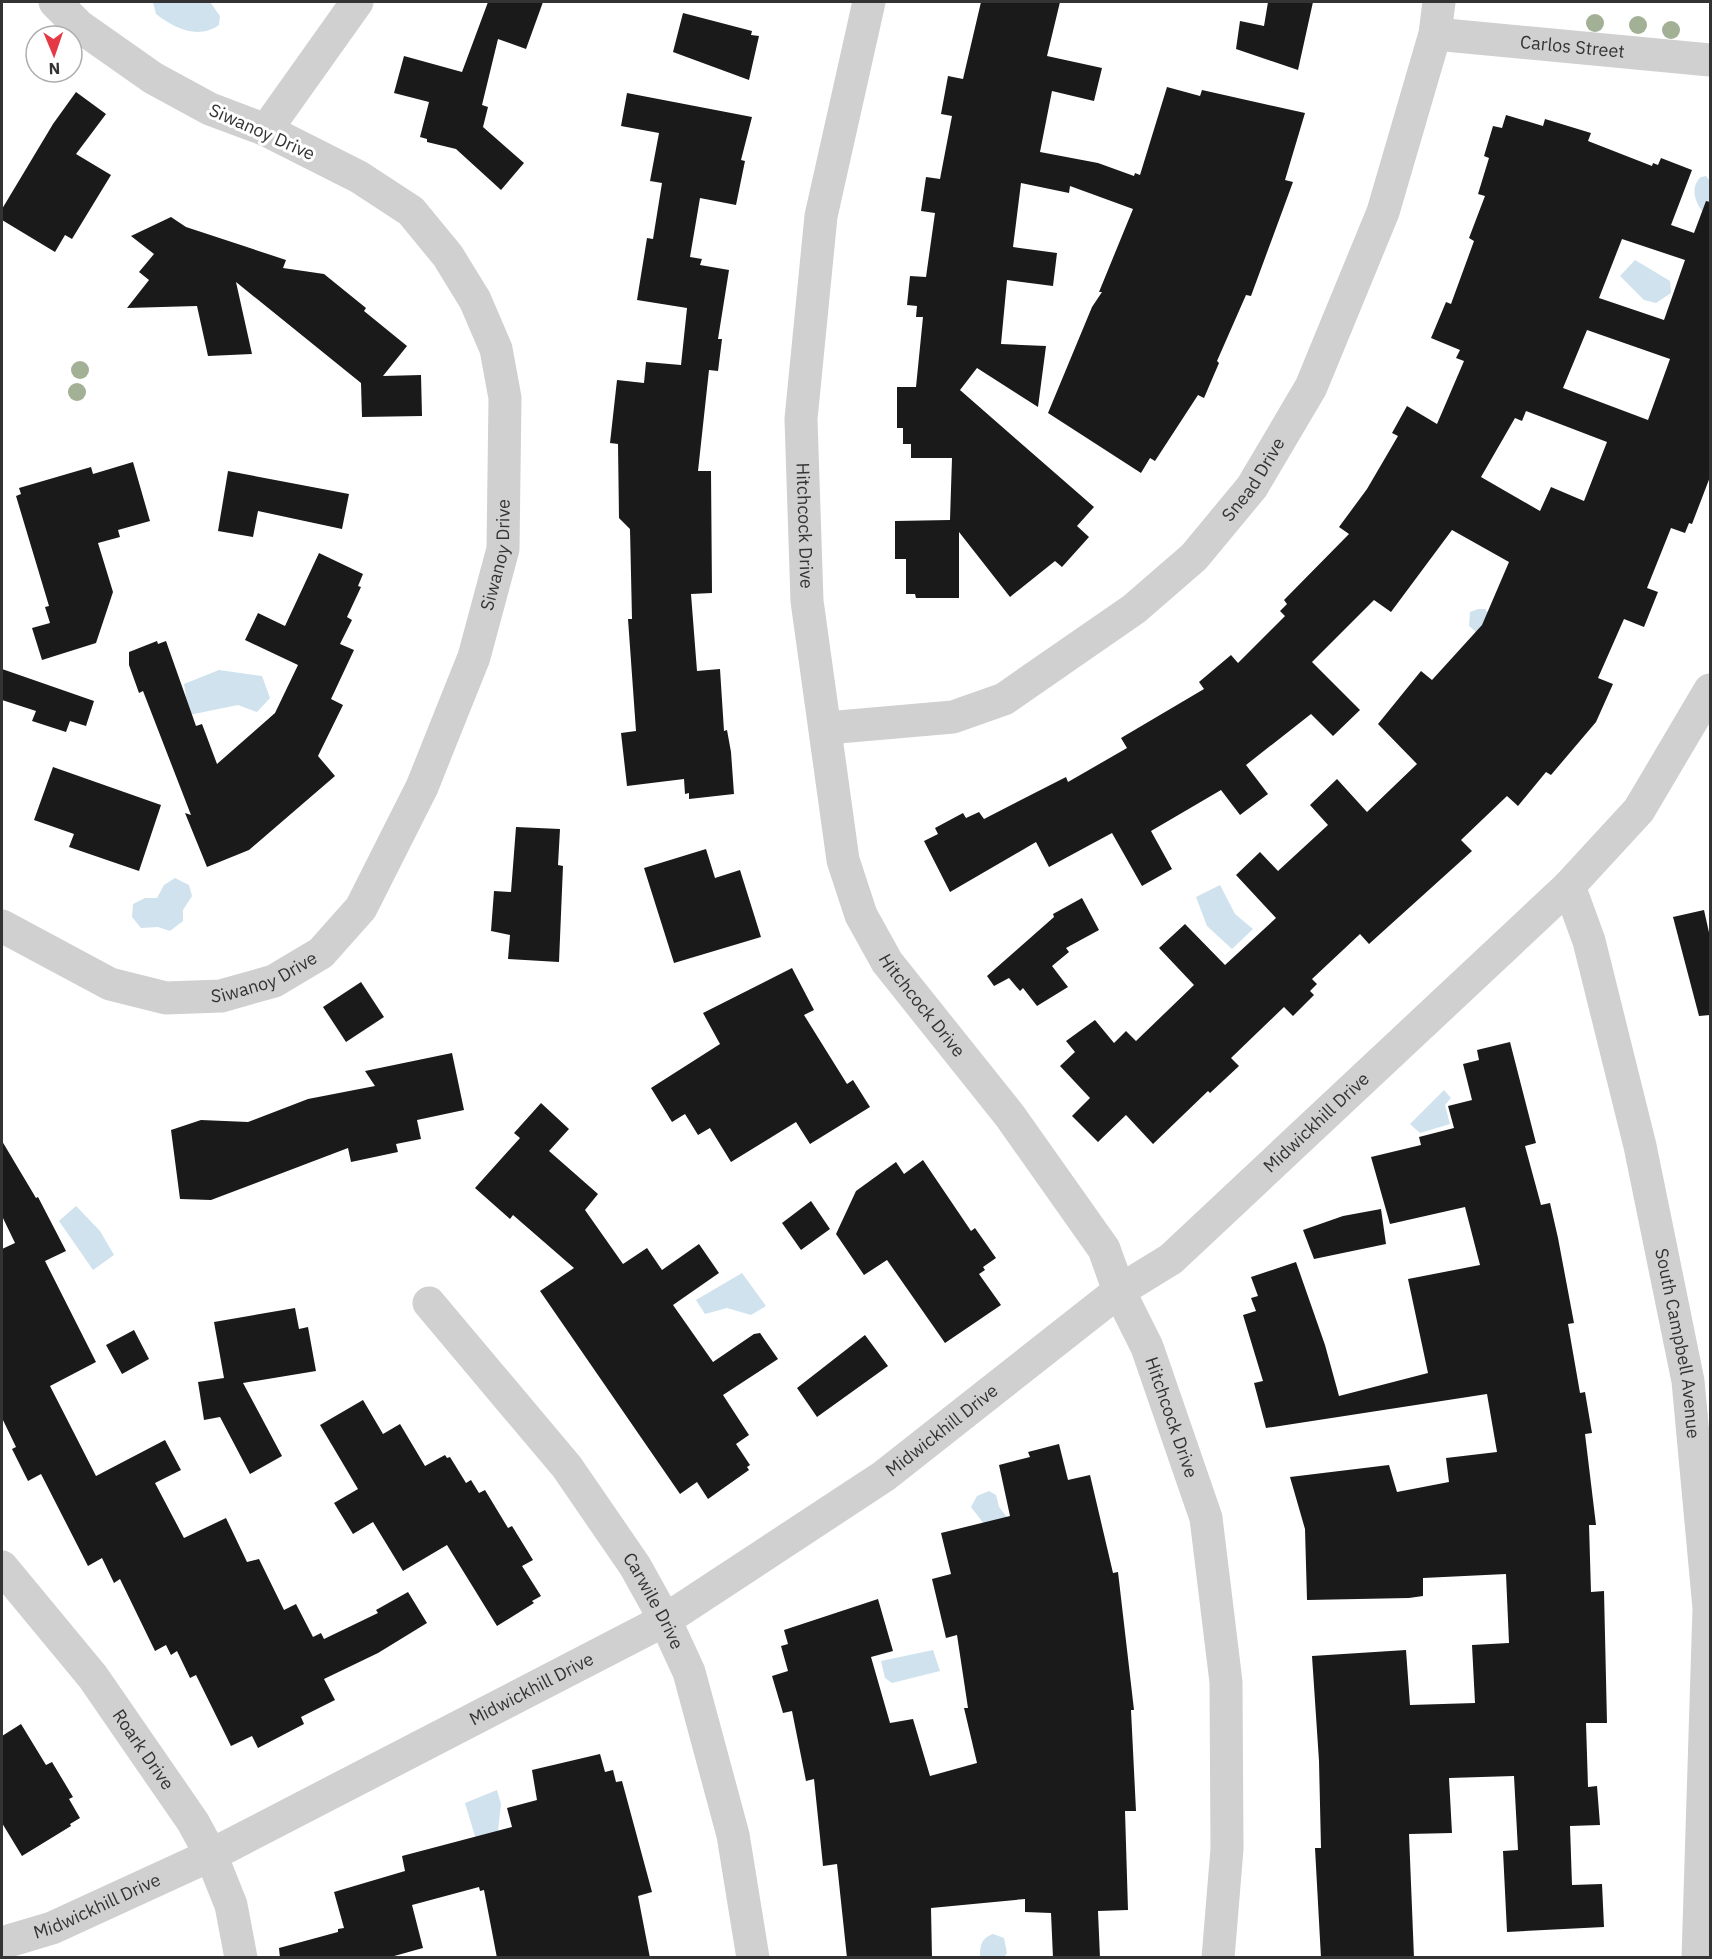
<svg xmlns="http://www.w3.org/2000/svg" width="1712" height="1959" viewBox="0 0 1712 1959" font-family="'IBM Plex Sans',sans-serif">
<style>
.water{fill:#cfe2ee}
.building{fill:#1a1a1a;fill-rule:evenodd}
.lines{fill:none;stroke-linecap:round;stroke-linejoin:round}
.minor{stroke:#d0d0d0;stroke-width:33}
.tree{fill:#a2b095}
.labels{text-anchor:middle;stroke-width:6;stroke-linejoin:round;paint-order:stroke}
.street-label{font-size:18px;fill:#333;stroke:#fff}
</style>
<rect width="100%" height="100%" fill="#fff"/>
<g class="water">
<path d="M153,2H210L220,16L219,25C198,40 174,28 156,14Z"/>
<path d="M1706,176L1710,181V219C1698,210 1687,189 1701,177Z"/>
<path d="M1635,260L1670,281L1671,293L1656,303L1644,300L1620,276Z"/>
<path d="M1478,609H1485L1489,614L1475,640V631L1469,626L1470,612Z"/>
<path d="M219,670L262,676L270,698L257,712L238,705L189,715L184,684Z"/>
<path d="M175,878L189,885L192,896L183,910V921L170,931L158,927L141,928L132,917L133,904L145,898H157L164,885Z"/>
<path d="M1220,885L1235,914L1253,929L1232,949L1207,926L1196,897Z"/>
<path d="M1444,1090L1451,1098L1445,1105L1450,1124L1420,1133L1410,1124Z"/>
<path d="M76,1206L100,1231L114,1255L93,1270L59,1221Z"/>
<path d="M742,1273L766,1306L751,1315L727,1308L705,1314L696,1300Z"/>
<path d="M989,1491L996,1495L999,1507L1010,1521L991,1533L971,1507L977,1496Z"/>
<path d="M933,1650L940,1671L892,1683L885,1678L881,1661Z"/>
<path d="M497,1790L501,1804L497,1840L477,1843L465,1803Z"/>
<path d="M993,1934L1004,1938L1007,1953L1004,1957H980C980,1946 981,1938 993,1934Z"/>
</g>
<g class="building">
<path d="M488,2H543L526,49L498,39L482,105L488,107L483,127L524,163L501,190L456,149L427,142V139L420,137L429,102L394,93L404,56L462,72Z"/>
<path d="M981,2H1060L1047,56L1102,68L1094,101L1052,91L1040,152L1098,163L1134,176L1135,173L1140,175L1167,87L1200,96L1202,90L1305,113L1285,180L1293,182L1251,296L1246,295L1217,361L1219,363L1204,398L1198,395L1155,461L1150,458L1141,473L1048,413L1092,307L1102,292H1099L1133,209L1070,186L1069,193L1021,183L1013,247L1057,253L1053,286L1007,280L1001,344L1046,346L1038,407L977,368L960,390L1094,507L1077,526L1089,537L1062,567L1055,561L1010,597L959,532V598H916L915,594H906V559H895V521L950,520L952,458H911V444H903V428H897V387H916L923,317H916L917,306L907,305L910,276L926,277L935,213L921,211L926,177L940,179L952,116L941,114L948,76L963,79Z"/>
<path d="M1268,2H1313L1298,70L1236,49L1240,21L1264,26Z"/>
<path d="M683,13L752,31L751,35L759,36L749,80L673,52Z"/>
<path d="M76,92L106,114L76,154L111,175L72,239L65,235L55,252L2,220V209L53,124Z"/>
<path d="M627,93L752,117L741,160L745,161L736,205L700,198L690,257L702,259L700,265L729,270L718,339H722L718,371L709,370L698,471H711L712,593L691,594L697,671L720,669L724,731L727,730L731,752L734,794L689,799V793L685,794L684,779L627,786L621,733L636,731L628,619H632L630,529L619,518L618,444L610,443L617,380L644,383L646,362L681,365L687,308L637,300L647,238L653,239L662,183L650,181L659,133L621,126Z"/>
<path d="M1506,115L1543,126L1545,119L1591,133L1588,141L1652,166L1653,163L1658,165L1661,158L1692,170L1671,225L1694,233L1706,201L1710,202V477L1692,524L1689,523L1685,533L1671,528L1647,588L1658,592L1644,627L1624,619L1598,678L1613,684L1596,722L1551,775L1546,772L1518,806L1507,796L1461,840L1472,851L1369,944L1360,934L1312,979L1317,984L1310,991L1314,995L1293,1016L1284,1007L1231,1058L1239,1066L1210,1093L1208,1091L1153,1144L1126,1115L1098,1142L1072,1116L1090,1098L1060,1066L1075,1052L1066,1041L1095,1020L1114,1043L1126,1031L1136,1041L1194,985L1159,948L1185,924L1225,965L1276,918L1236,875L1260,852L1278,871L1328,825L1310,805L1337,779L1367,812L1417,764L1378,724L1421,671L1432,680L1482,625L1509,562L1452,530L1391,612L1374,600L1312,662L1360,710L1333,736L1311,714L1246,765L1268,794L1240,815L1221,790L1151,831L1172,869L1142,886L1112,833L1049,867L1036,842L950,892L924,841L938,834L935,828L963,813L966,818L979,812L984,819L1066,777L1068,782L1127,748L1121,738L1204,689L1199,682L1231,655L1238,663L1285,616L1280,611L1287,604L1284,600L1349,534L1339,527L1367,489L1398,436L1392,433L1407,406L1437,424L1464,361L1456,358L1460,350L1431,338L1446,302L1451,304L1474,241L1469,238L1485,196L1478,194L1489,158L1484,156L1493,126L1502,128ZM1622,239L1685,260L1664,320L1599,298ZM1587,330L1670,359L1648,420L1563,388ZM1526,411L1607,442L1584,501L1551,487L1540,511L1481,477L1515,418L1522,421Z"/>
<path d="M171,217L186,227L286,260L283,268L324,274L366,308L364,311L407,346L383,376L421,375L422,416L362,417L361,383L236,282L252,354L208,356L197,306L127,308L149,280L139,272L154,254L131,236Z"/>
<path d="M133,462L150,521L118,530L120,537L98,543L113,592L96,643L42,660L32,628L50,623L45,607L49,606L16,496L21,494L19,488L91,467L93,474Z"/>
<path d="M228,471L349,494L342,529L258,511L253,537L218,531Z"/>
<path d="M319,553L363,574L358,586L361,587L347,617L352,620L340,644L354,650L331,699L343,705L318,756L335,776L249,850L207,867L185,813L191,815L143,691L139,693L129,665V652L157,641L158,644L166,641L196,726L202,724L217,764L275,713L298,665L245,640L258,613L285,626Z"/>
<path d="M2,669L94,701L86,726L70,721L66,732L32,721L36,711L2,700Z"/>
<path d="M53,767L161,805L139,871L69,847L74,834L34,820Z"/>
<path d="M516,827L560,829L558,865L563,866L559,962L508,959L510,935L491,931L494,891L511,892Z"/>
<path d="M706,849L715,878L740,870L761,937L674,963L644,868Z"/>
<path d="M1082,898L1099,930L1066,948L1069,952L1052,966L1068,987L1037,1006L1023,988L1020,991L1009,978L994,986L987,976L1054,917L1053,914Z"/>
<path d="M1704,910L1710,937V1015L1699,1016L1673,917Z"/>
<path d="M792,968L814,1010L804,1015L847,1084L853,1080L870,1107L810,1144L796,1122L731,1162L710,1128L698,1135L685,1114L672,1122L651,1088L720,1044L703,1013Z"/>
<path d="M361,982L384,1017L346,1042L323,1007Z"/>
<path d="M1510,1042L1536,1143L1525,1146L1541,1205L1550,1203L1558,1238L1574,1323L1568,1324L1580,1393L1585,1392L1592,1433L1585,1434L1596,1525H1589L1591,1592L1604,1591L1607,1723H1586L1588,1787L1597,1786L1600,1825L1570,1826L1572,1885L1602,1884L1604,1927L1507,1932L1503,1851L1518,1850L1514,1776L1449,1778L1452,1833L1409,1834L1414,1958H1321L1315,1848H1321L1319,1761L1312,1656L1406,1650L1410,1705L1475,1703L1472,1645L1509,1643L1506,1574L1423,1578V1596L1409,1598L1307,1600L1305,1529L1290,1477L1389,1465L1397,1492L1449,1482L1446,1458L1497,1452L1487,1394L1266,1428L1254,1383L1263,1381L1243,1315L1256,1311L1251,1298L1258,1296L1251,1277L1296,1262L1325,1345L1339,1396L1428,1373L1408,1279L1480,1265L1465,1207L1390,1224L1371,1157L1421,1145L1419,1137L1454,1128L1448,1106L1472,1100L1463,1064L1479,1060L1477,1050Z"/>
<path d="M452,1053L464,1110L417,1120L421,1139L396,1144L398,1152L351,1162L348,1148L211,1200L180,1199L171,1130L201,1120L248,1122L308,1099L375,1086L365,1071Z"/>
<path d="M541,1103L569,1129L549,1151L598,1194L585,1210L623,1264L647,1248L662,1270L699,1244L719,1273L673,1305L713,1362L754,1334L760,1333L778,1359L723,1395L749,1435L736,1444L750,1465L747,1467L749,1470L708,1499L697,1482L680,1494L540,1291L574,1268L513,1215L510,1219L475,1188L520,1138L514,1133Z"/>
<path d="M2,1141L36,1198L38,1197L66,1251L45,1261L96,1362L50,1386L96,1476L165,1440L181,1470L155,1483L184,1538L226,1518L247,1562L259,1559L284,1610L296,1604L313,1637L321,1633L324,1639L378,1613L376,1610L408,1592L427,1623L378,1653L324,1679L335,1700L301,1717L304,1724L258,1748L252,1736L231,1746L196,1675L190,1678L177,1651L171,1655L166,1645L155,1651L120,1579L114,1583L102,1558L88,1566L41,1474L28,1481L12,1449L16,1447L2,1418V1249L15,1243L2,1216Z"/>
<path d="M923,1160L971,1231L975,1228L996,1258L983,1267L985,1270L979,1274L1001,1305L945,1343L887,1260L864,1275L836,1234L856,1191L896,1162L904,1174Z"/>
<path d="M811,1201L830,1229L801,1250L782,1223Z"/>
<path d="M1381,1209L1386,1244L1314,1259L1303,1230L1343,1216Z"/>
<path d="M295,1308L299,1329L308,1327L316,1371L243,1383L282,1456L250,1474L220,1417L204,1420L198,1382L224,1378L214,1322Z"/>
<path d="M134,1330L149,1359L122,1374L106,1345Z"/>
<path d="M865,1335L888,1366L817,1417L797,1388Z"/>
<path d="M363,1400L383,1434L400,1424L425,1466L445,1455L447,1458L450,1457L466,1483L471,1480L479,1493L485,1490L508,1528L512,1526L533,1560L522,1566L541,1596L532,1601L534,1603L497,1626L447,1545L403,1571L373,1522L353,1534L334,1503L358,1489L320,1425Z"/>
<path d="M1059,1444L1068,1480L1090,1475L1113,1573L1118,1572L1134,1710H1131L1136,1811H1125L1128,1910L1098,1911L1100,1958H1053L1051,1913L1025,1912V1899L931,1908L932,1958H847L837,1864L823,1866L814,1779L806,1781L792,1711L783,1713L772,1676L788,1671L781,1646L788,1644L784,1630L878,1599L893,1651L871,1657L890,1723L913,1719L930,1776L977,1763L964,1708H968L957,1635L946,1638L932,1579L951,1574L941,1533L1010,1516L999,1465L1030,1457L1028,1452Z"/>
<path d="M21,1724L46,1765L52,1762L73,1797L69,1799L80,1818L70,1824L71,1826L22,1856L2,1823V1736Z"/>
<path d="M600,1754L605,1772L613,1770L616,1782L622,1781L652,1892L638,1896L650,1958H497L484,1890L480,1891L479,1887L412,1905L423,1948L387,1958H280L279,1948L338,1932V1929L344,1928L334,1892L405,1871L402,1856L512,1827L507,1808L537,1800L532,1770Z"/>
</g>
<g class="lines">
<g class="minor">
<path id="s1" d="M869,2L821,216L801,419L807,601L843,860L861,915L887,962L1010,1116L1104,1249L1119,1291L1147,1347L1206,1518L1226,1682L1227,1849L1218,1958"/>
<path id="s2" d="M1435,34L1710,60"/>
<path d="M266,130L357,2"/>
<path id="s3" d="M827,728L953,717L1004,699L1134,609L1194,557L1252,487L1311,387L1383,212L1435,34L1439,2"/>
<path id="s4" d="M1569,886L1589,941L1640,1146L1688,1381L1709,1608L1698,1958"/>
<path id="s5" d="M2,926L110,984L166,998L221,996L274,981L321,953L361,908L422,787L474,657L503,549L505,398L496,349L475,300L448,256L411,211L359,177L266,130L210,109L153,78L79,26L55,2"/>
<path id="s6" d="M429,1303L567,1467L635,1566L665,1620L689,1672L733,1835L753,1958"/>
<path id="s7" d="M2,1567L93,1677L193,1822L211,1855L231,1905L241,1958"/>
<path id="s8" d="M2,1943L52,1928L211,1855L665,1620L884,1476L1119,1291L1171,1259L1569,886L1639,810L1710,690"/>
</g>
</g>
<g class="tree">
<circle cx="1595" cy="23" r="9"/>
<circle cx="1638" cy="25" r="9"/>
<circle cx="1671" cy="30" r="9"/>
<circle cx="80" cy="370" r="9"/>
<circle cx="77" cy="392" r="9"/>
</g>
<g class="labels">
<g class="street-label">
<text dy="6" stroke="none"><textPath href="#s2" startOffset="138">Carlos Street</textPath></text>
<text transform="translate(262 132) rotate(24)" y="6">Siwanoy Drive</text>
<text dy="6" stroke="none"><textPath href="#s3" startOffset="516">Snead Drive</textPath></text>
<text dy="6" stroke="none"><textPath href="#s1" startOffset="530">Hitchcock Drive</textPath></text>
<text dy="6" stroke="none"><textPath href="#s5" startOffset="786">Siwanoy Drive</textPath></text>
<text dy="6" stroke="none"><textPath href="#s5" startOffset="282">Siwanoy Drive</textPath></text>
<text dy="6" stroke="none"><textPath href="#s1" startOffset="1034">Hitchcock Drive</textPath></text>
<text dy="6" stroke="none"><textPath href="#s8" startOffset="1560">Midwickhill Drive</textPath></text>
<text dy="6" stroke="none"><textPath href="#s4" startOffset="471">South Campbell Avenue</textPath></text>
<text dy="6" stroke="none"><textPath href="#s1" startOffset="1520">Hitchcock Drive</textPath></text>
<text dy="6" stroke="none"><textPath href="#s8" startOffset="1074">Midwickhill Drive</textPath></text>
<text dy="6" stroke="none"><textPath href="#s6" startOffset="374">Carwile Drive</textPath></text>
<text dy="6" stroke="none"><textPath href="#s8" startOffset="588">Midwickhill Drive</textPath></text>
<text dy="6" stroke="none"><textPath href="#s7" startOffset="231">Roark Drive</textPath></text>
<text dy="6" stroke="none"><textPath href="#s8" startOffset="102">Midwickhill Drive</textPath></text>
</g>
</g>
<rect width="1712" height="1959" fill="none" stroke="#333333" stroke-width="6"/>
<g transform="translate(54 54) rotate(178)"><circle r="28" fill="#ffffff" stroke="#adadad" stroke-width="1.5"/>
<path d="M0-4.5L10 22L0 15L-10 22Z" fill="#e63946"/>
<text y="-9" font-size="16" font-weight="bold" text-anchor="middle" fill="#333333">N</text>
</g>
</svg>
